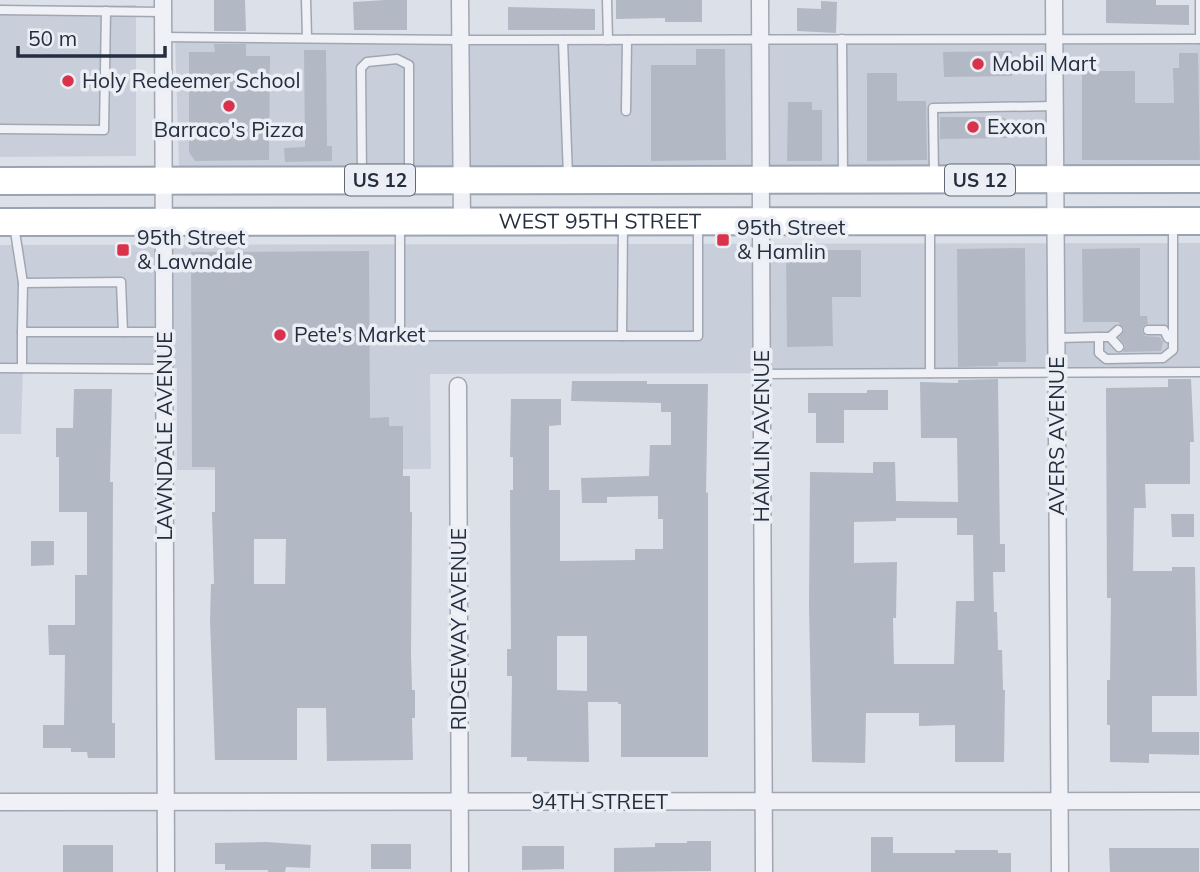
<svg xmlns="http://www.w3.org/2000/svg" width="1200" height="872" viewBox="0 0 1200 872" font-family="Mulish,sans-serif">
<style>
.built{fill:#c9cfda}
.building{fill:#b2b9c5;fill-rule:evenodd}
.lines{fill:none;stroke-linecap:round;stroke-linejoin:round}
.service-casing{stroke:#a1a7b2;stroke-width:11}
.minor-casing{stroke:#a1a7b2;stroke-width:19}
.primary-casing{stroke:#9aa4b4;stroke-width:30}
.service{stroke:#eff1f6;stroke-width:8}
.minor{stroke:#eff1f6;stroke-width:16}
.primary{stroke:#fff;stroke-width:26}
.poi-dot{fill:#db324b;stroke:#ebeff5;stroke-width:2.5}
.labels{text-anchor:middle;stroke-width:7;stroke-linejoin:round;paint-order:stroke}
.shield{fill:#ebeff5;stroke:#606876;stroke-width:2}
.shield-label{font-size:19px;font-weight:bold;fill:#242e3f}
.poi-label{font-size:21px;fill:#242e3f;stroke:#ebeff5;text-anchor:start}
.street-label{font-size:21px;fill:#242e3f;stroke:#ebeff5}
</style>
<rect width="100%" height="100%" fill="#dce0e8"/>
<g class="built">
<path d="M136,5V156L0,157V6Z"/>
<path d="M175,37L1200,39V166L179,167Z"/>
<path d="M1200,243V372L430,374L431,469L177,470V368H23L21,434H0V245Z"/>
</g>
<g class="building">
<path d="M214,0H245L246,31H214Z"/>
<path d="M385,0H407V30H354L353,2Z"/>
<path d="M616,0H702V22H665V18L616,19Z"/>
<path d="M1106,0H1156V5H1189V25L1106,23Z"/>
<path d="M821,1L837,2L836,33L797,31V8L821,9Z"/>
<path d="M508,7L595,9V30H508Z"/>
<path d="M214,44H246V56H270L269,160L195,161L189,152V52H215Z"/>
<path d="M696,49H725L726,160L651,161V65H696Z"/>
<path d="M304,50H326L327,146H332V161L285,162L284,148L305,147Z"/>
<path d="M1012,51V76L944,77L943,52Z"/>
<path d="M1179,53H1198L1200,160H1082V71H1135V103H1174L1173,68H1179Z"/>
<path d="M867,73H897V101H926L927,160L867,161Z"/>
<path d="M788,102H812V110H822V161H787Z"/>
<path d="M940,117H1001L1006,119L1008,138L940,139Z"/>
<path d="M1025,248L1026,362H998V366L958,367L957,249Z"/>
<path d="M1140,248V316H1147L1148,324L1143,326L1142,331L1145,336L1160,337L1163,342L1161,351L1123,352L1125,345L1119,338L1124,329L1118,322H1083L1082,249Z"/>
<path d="M786,250H861V297H832L833,346L787,347Z"/>
<path d="M369,251L370,418L389,417V426H403V476H410V512H412L411,654L412,690H415V718H412L413,760L327,761L326,708H297V760H215L210,620L211,584H214L212,512H215V467H192L191,252ZM254,539H286L285,584H254Z"/>
<path d="M998,379L1000,544H1005V572H993L994,612H997L998,650H1002L1003,690H1005L1004,762H955V725L919,726V713H866L865,763L812,762L809,605L810,472L873,473V462H895L896,501L958,502L957,438H921L920,382L958,383V380ZM896,518H957V535H973L974,601H956L954,664H894L893,618H896L897,562L854,563V522L896,521Z"/>
<path d="M1168,379H1191L1194,442H1190V484H1145L1146,508H1134L1133,571H1172V567H1195L1197,696H1152V732H1199V755L1149,754V763L1110,762V725H1107V680H1110L1111,598H1107L1106,388L1168,387Z"/>
<path d="M572,381H647V384H708L706,493L708,492V757H621V704H618V702H588L589,762L527,761V757H511L512,676H507V649H511L510,490H513V457H510L511,399H561V425L549,426V490H560V561L635,560V549H663V519H658V496L607,497V503H582L581,478L649,476L650,445H671V412H661V403L571,401ZM557,636H587V691L557,690Z"/>
<path d="M74,389H112L110,482H113L112,723H115V758H88L87,752H71V748H43V725H64L65,655H49L48,625H75V575H87V512H59V457H56V428H73Z"/>
<path d="M867,390H888V410H844V443H816V413H808V393H867Z"/>
<path d="M1171,514H1194V537H1172Z"/>
<path d="M31,541H54V565L31,566Z"/>
<path d="M871,837H893V853H955V850H998V853H1011V872H871Z"/>
<path d="M687,841H711V871L614,872V848L655,847V843H687Z"/>
<path d="M266,842L311,845L310,868L286,867L285,872H268V870H225V864H215V843Z"/>
<rect x="371" y="844" width="40" height="25"/>
<rect x="63" y="845" width="50" height="27"/>
<path d="M522,846H564V869L522,870Z"/>
<path d="M1109,848H1199V872H1110Z"/>
</g>
<g class="lines">
<g class="service-casing">
<g id="service">
<path d="M306,0L307,37"/>
<path d="M607,0L608,40"/>
<path d="M1200,0V39"/>
<path d="M0,10L163,12"/>
<path d="M163,37L461,40L1200,39"/>
<path d="M842,39L843,177"/>
<path d="M563,40L568,177"/>
<path d="M626,111L627,40"/>
<path d="M0,129L104,130L106,11"/>
<path d="M934,175L933,108L1055,106"/>
<path d="M362,177L361,68L367,62L397,59L409,65V177"/>
<path d="M14,225L23,283L22,332H165"/>
<path d="M400,225V336H698V226"/>
<path d="M23,283L121,282L123,332"/>
<path d="M1148,330H1164L1168,338"/>
<path d="M22,332V368"/>
<path d="M622,336L623,224"/>
<path d="M1099,337H1110L1119,347"/>
<path d="M1110,337L1118,330"/>
<path d="M1057,338L1099,337V353L1106,359L1163,358L1173,350V224"/>
<path d="M0,368L165,369"/>
<path d="M930,373V225"/>
<path d="M762,374L1200,372"/>
</g>
</g>
<g class="minor-casing">
<g id="minor">
<path d="M163,0L166,872"/>
<path d="M460,0L462,222"/>
<path d="M760,0L764,872"/>
<path d="M1054,0L1060,872"/>
<path d="M458,386L460,872"/>
<path d="M0,802L1200,801"/>
</g>
</g>
<g class="primary-casing">
<g id="primary">
<path d="M0,181L1200,179"/>
<path id="s1" d="M0,222L1200,221"/>
</g>
</g>
<use href="#service" class="service"/>
<use href="#minor" class="minor"/>
<use href="#primary" class="primary"/>
</g>
<g class="poi-dot">
<circle cx="978" cy="64" r="7"/>
<circle cx="68" cy="81" r="7"/>
<circle cx="229" cy="106" r="7"/>
<circle cx="973" cy="127" r="7"/>
<rect x="716" y="233" width="14" height="14" rx="3.5"/>
<rect x="116" y="243" width="14" height="14" rx="3.5"/>
<circle cx="280" cy="335" r="7"/>
</g>
<g class="labels">
<g class="shield">
<rect x="345" y="164.5" width="70" height="31" rx="5"/>
<rect x="945" y="164.5" width="70" height="31" rx="5"/>
</g>
<g class="shield-label">
<text x="380" y="187">US 12</text>
<text x="980" y="187">US 12</text>
</g>
<g class="poi-label">
<text x="992" y="71">Mobil Mart</text>
<text x="82" y="88">Holy Redeemer School</text>
<text x="987" y="134">Exxon</text>
<text x="229" y="137" text-anchor="middle">Barraco's Pizza</text>
<text x="737" y="235">95th Street<tspan x="737" dy="24">&amp; Hamlin</tspan></text>
<text x="137" y="245">95th Street<tspan x="137" dy="24">&amp; Lawndale</tspan></text>
<text x="294" y="342">Pete's Market</text>
</g>
<g class="street-label">
<text dy="7" stroke="none"><textPath href="#s1" startOffset="600">WEST 95TH STREET</textPath></text>
<text transform="translate(165 436) rotate(-90)" y="7">LAWNDALE AVENUE</text>
<text transform="translate(762 436) rotate(-90)" y="7">HAMLIN AVENUE</text>
<text transform="translate(1057 436) rotate(-90)" y="7">AVERS AVENUE</text>
<text transform="translate(459 629) rotate(-90)" y="7">RIDGEWAY AVENUE</text>
<text x="600" y="809">94TH STREET</text>
</g>
</g>
<path d="M18 46v10h147v-10" fill="none" stroke="#242e3f" stroke-width="3.5"/>
<text x="28" y="46" font-size="21" fill="#242e3f" stroke="#ebeff5" stroke-width="5" paint-order="stroke">50 m</text>
</svg>
